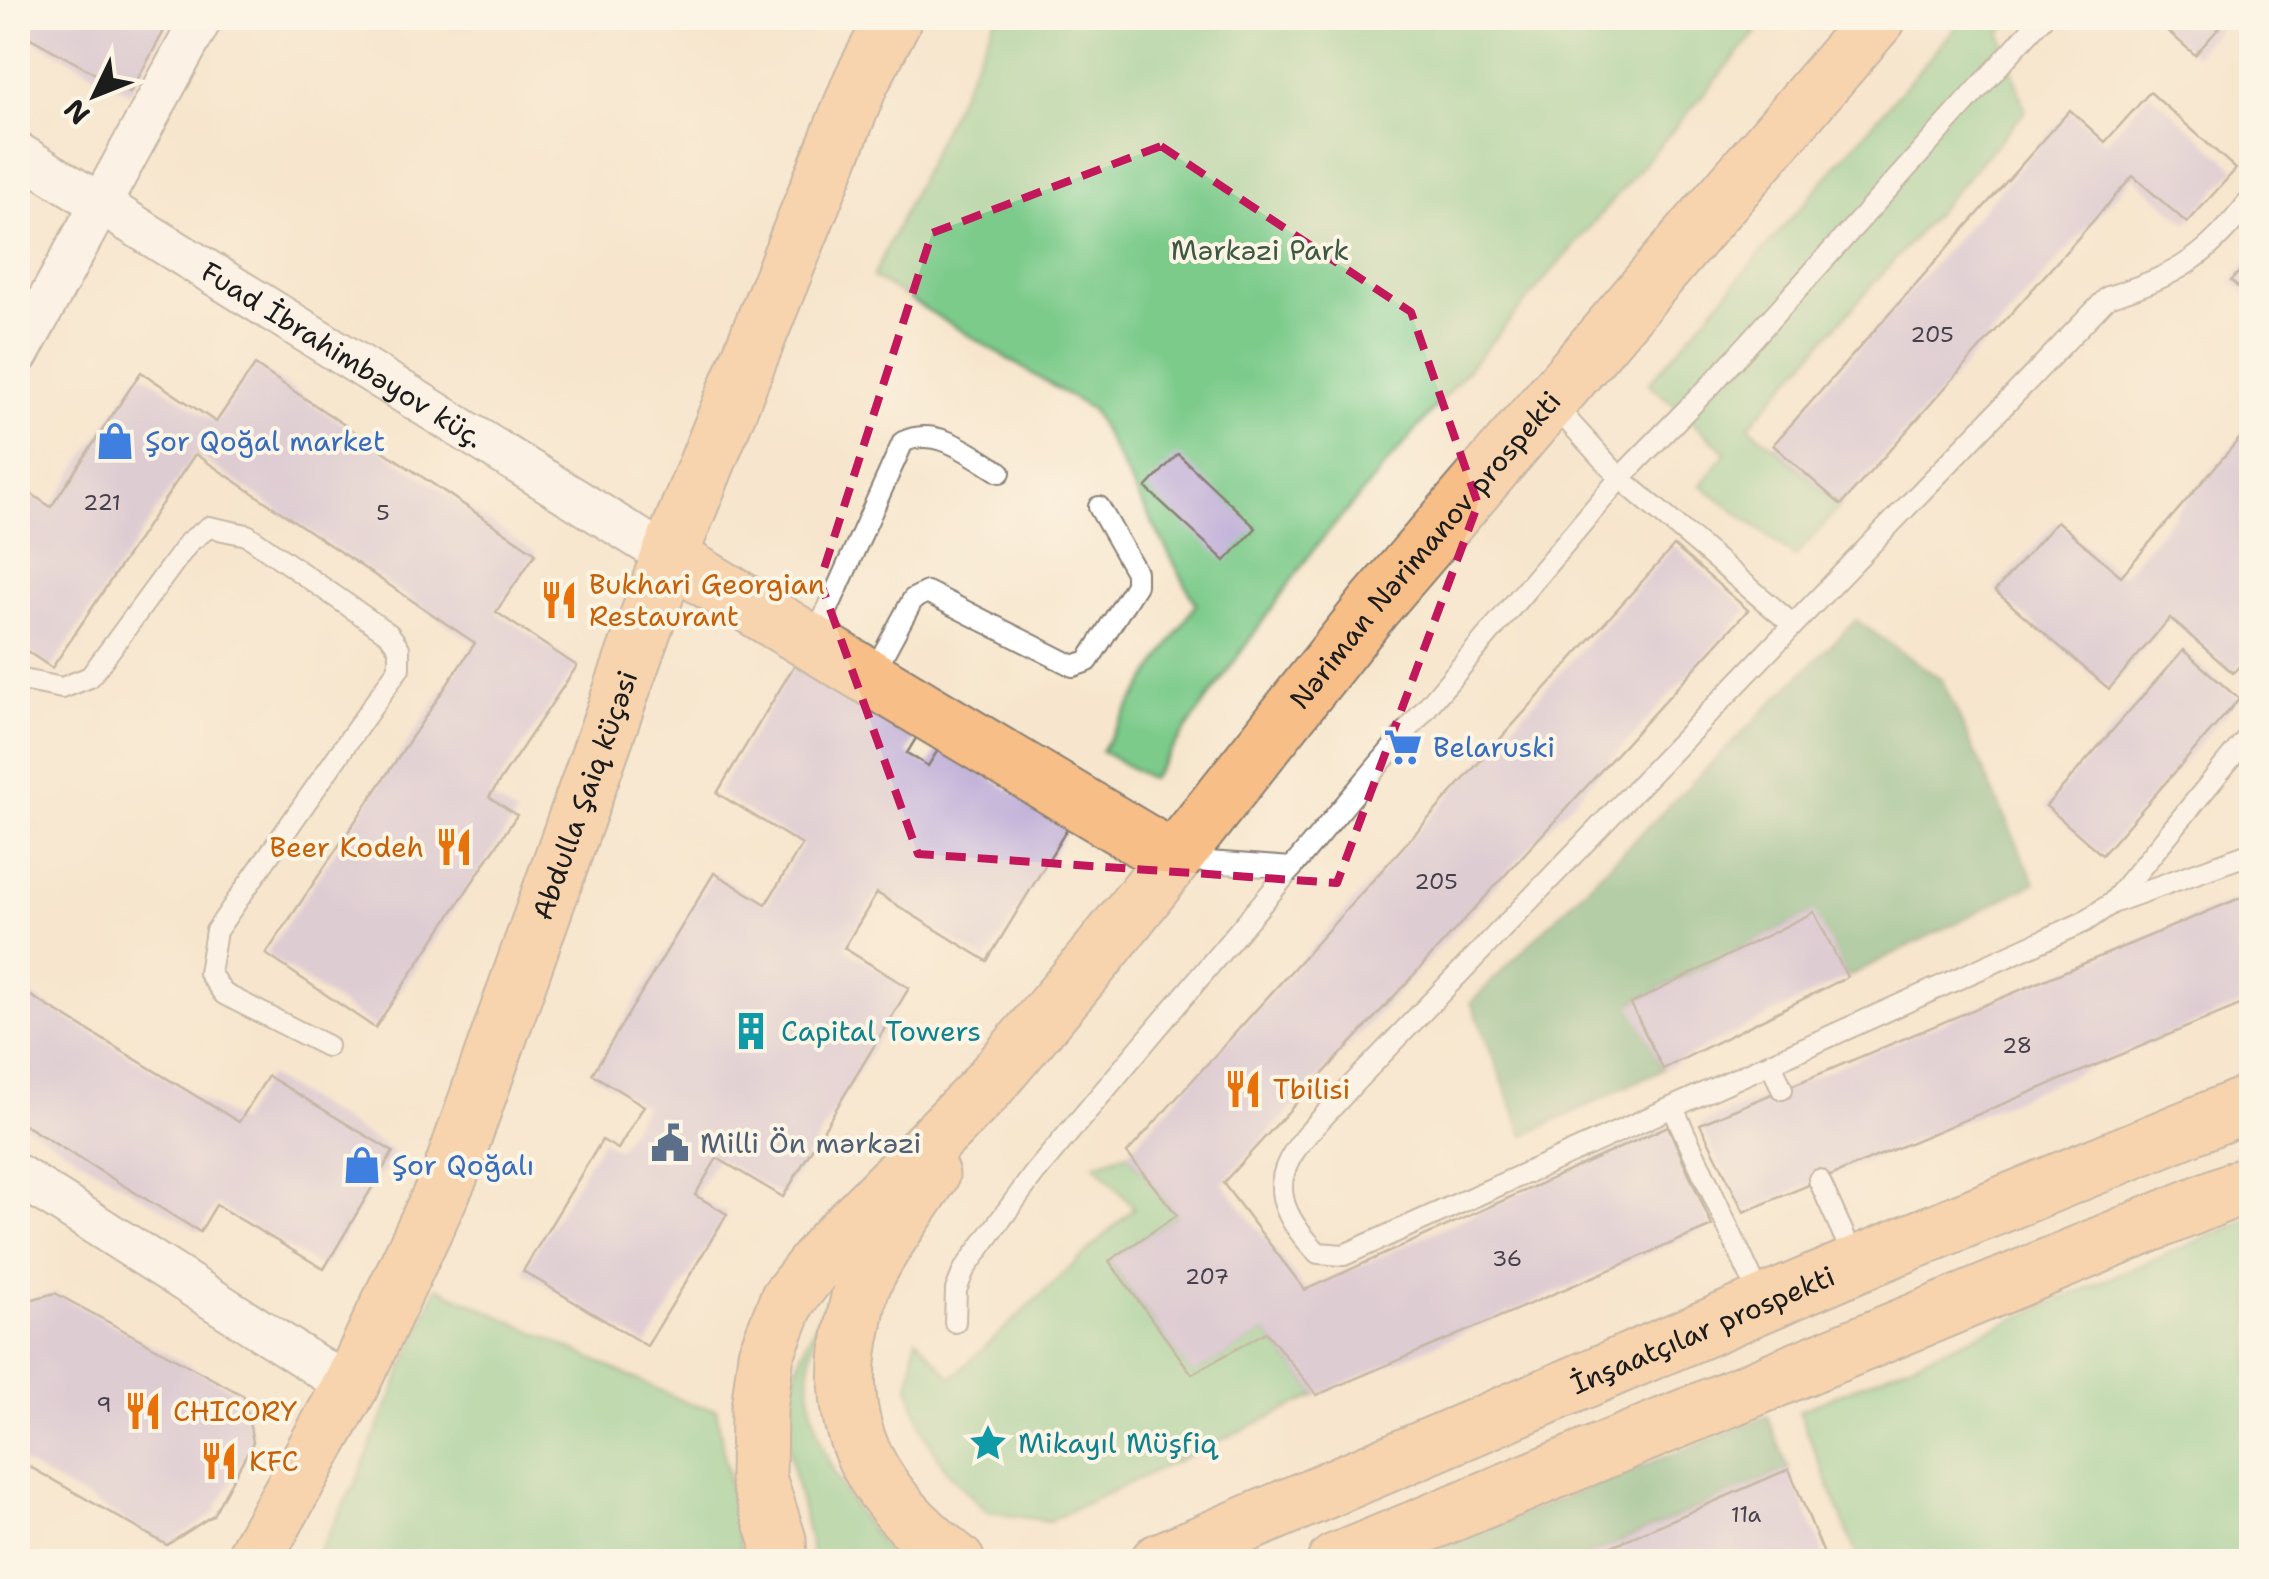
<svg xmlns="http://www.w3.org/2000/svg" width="2269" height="1579" viewBox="0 0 2269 1579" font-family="'Shantell Sans',sans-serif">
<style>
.green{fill:#7bcb8b;stroke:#4c7454;stroke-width:2.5}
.forest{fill:#64af77;stroke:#40664a;stroke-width:2.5}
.building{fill:#bfaed9}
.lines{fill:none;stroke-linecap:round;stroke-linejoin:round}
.lane-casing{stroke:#8a8174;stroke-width:24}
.street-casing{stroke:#8a8174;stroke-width:44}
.primary-casing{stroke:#8a8174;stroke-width:59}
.lane{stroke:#fff;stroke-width:20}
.street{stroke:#fff;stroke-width:40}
.primary{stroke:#f7be87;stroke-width:55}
.marked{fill:none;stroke:#c2185b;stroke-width:8;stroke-dasharray:20 12;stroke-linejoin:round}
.labels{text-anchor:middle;stroke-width:8;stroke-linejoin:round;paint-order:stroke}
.number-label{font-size:22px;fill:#45404b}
.park-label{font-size:28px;fill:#3d5943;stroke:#fcf5e5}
.street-label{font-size:28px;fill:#1c1c1c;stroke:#fcf5e5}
.shop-label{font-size:28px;fill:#366cbe;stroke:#fcf5e5;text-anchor:start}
.food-label{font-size:28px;fill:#c56008;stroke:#fcf5e5;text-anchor:start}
.culture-label{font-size:28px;fill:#0d838f;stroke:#fcf5e5;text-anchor:start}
.service-label{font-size:28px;fill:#4e5e75;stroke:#fcf5e5;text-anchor:start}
</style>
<rect width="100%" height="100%" fill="#fcf5e5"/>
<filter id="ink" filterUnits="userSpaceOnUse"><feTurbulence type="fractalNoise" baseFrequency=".01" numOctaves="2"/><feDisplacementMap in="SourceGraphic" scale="20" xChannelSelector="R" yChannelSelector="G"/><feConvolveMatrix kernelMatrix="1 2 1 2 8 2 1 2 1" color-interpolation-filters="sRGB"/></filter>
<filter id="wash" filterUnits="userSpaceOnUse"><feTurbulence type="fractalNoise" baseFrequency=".0048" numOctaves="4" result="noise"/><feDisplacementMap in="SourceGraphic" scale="40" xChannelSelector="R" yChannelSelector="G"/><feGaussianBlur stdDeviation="2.25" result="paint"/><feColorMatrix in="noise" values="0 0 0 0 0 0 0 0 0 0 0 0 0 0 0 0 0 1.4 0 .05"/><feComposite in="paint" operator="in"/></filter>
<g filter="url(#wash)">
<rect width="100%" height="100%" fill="#f7e6cd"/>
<g class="green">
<path d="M996,18H1769L1313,550L1151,779L1101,751L1196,604L1092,410L873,277Z"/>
<path d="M1964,18H2014L2001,33L2025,111L1749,426L1841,505L1795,557L1701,485L1726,452L1649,383Z"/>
<path d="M1127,1153L1177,1215L1109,1262L1192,1373L1266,1332L1317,1395L1049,1521L987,1512L947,1471L924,1433L909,1389L916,1338L952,1378L1134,1208L1095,1164Z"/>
<path d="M2251,1218V1561H1859L1799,1411Z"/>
<path d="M843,1276C834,1296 820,1318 814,1339C793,1423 845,1502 895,1561H813C809,1529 798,1496 792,1464C777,1390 806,1336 843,1276Z"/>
<path d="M437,1287L687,1403L716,1409L743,1561H313L356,1482Z"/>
</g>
<g class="forest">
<path d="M1856,620L1942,680L2035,883L1847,977L1813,913L1632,1003L1663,1069L1524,1136L1471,1002Z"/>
<path d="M1767,1416L1789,1469L1575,1561L1403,1562Z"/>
</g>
<g id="blocks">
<g class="building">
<path d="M18,18H171L130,93L18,31Z"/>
<path d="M2153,18H2228L2195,55Z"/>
<path d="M2150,92L2236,169L2187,223L2133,176L1841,505L1773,445L2070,110L2105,142Z"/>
<path d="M2252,257V299L2231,281Z"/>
<path d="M255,365L536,553L496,612L577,666L489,797L517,815L375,1028L266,954L475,643L195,454L52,668L18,645V512L30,493L51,507L141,372L216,422Z"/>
<path d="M2252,424V652L2233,673L2170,618L2109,689L1995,591L2057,521L2121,576Z"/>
<path d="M1178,454L1256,528L1225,561L1146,488Z"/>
<path d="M1674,546L1748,610L1223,1183L1305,1290L1668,1126L1712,1226L1317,1395L1266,1332L1192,1374L1109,1261L1177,1215L1127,1153Z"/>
<path d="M2183,650L2239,699L2102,855L2046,806Z"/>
<path d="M797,661L918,735L907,753L928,766L940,747L1069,826L987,961L877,893L844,948L909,988L783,1197L717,1158L695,1195L727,1214L647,1346L523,1271L602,1140L618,1149L644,1106L592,1074L714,873L766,904L802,845L717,793Z"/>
<path d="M2252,893V1000L1744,1212L1700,1124Z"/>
<path d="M1814,912L1847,977L1663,1069L1631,1004Z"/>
<path d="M18,988L239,1122L268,1076L393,1152L324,1269L216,1205L200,1232L18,1121Z"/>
<path d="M55,1293L244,1396L253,1442L213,1515L167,1545L18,1460V1303Z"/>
<path d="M1789,1469L1826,1559L1575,1562Z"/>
</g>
</g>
</g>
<g filter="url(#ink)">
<use href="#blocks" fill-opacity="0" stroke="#8a8174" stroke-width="2.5"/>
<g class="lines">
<g class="lane-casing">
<g id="lane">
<path d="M2252,198C2205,258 2181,274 2108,297L1354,1083C1300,1146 1243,1177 1318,1253L1344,1255L2084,922L2112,903L2252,732"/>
<path d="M1551,402L1620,478L1792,624"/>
<path d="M813,642L903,442C937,425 971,455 1000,472"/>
<path d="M871,677L913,599L927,592L1073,666L1088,661L1136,585V572L1099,507"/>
<path d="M18,679L62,688L90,677L189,542L209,527L247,535L389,634L399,648V668L216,931L209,973L224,994L327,1046"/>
<path d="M1180,860L1292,868"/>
<path d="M2112,903L2252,853"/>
<path d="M1771,1063L1782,1089"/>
<path d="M1673,1108L1762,1301"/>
<path d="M1819,1180L1856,1262"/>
<path d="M955,1322L956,1290L964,1270L1034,1174L1620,478L1711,385L2042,18"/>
</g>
</g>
<g class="street-casing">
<g id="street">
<path id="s1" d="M18,153L669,557"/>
<path d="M18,355L202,18"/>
<path d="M18,1175L350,1387"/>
</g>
</g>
<g class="primary-casing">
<g id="primary">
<path d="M669,557L1173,859"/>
<path d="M931,1175C909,1210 878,1248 862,1286C858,1298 856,1312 854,1324C829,1430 876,1499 957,1562"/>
<path id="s2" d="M252,1562L350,1387L450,1175L669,557L861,82L894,18"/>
<path id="s3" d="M779,1562L778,1540L758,1478L759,1409L766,1354L788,1299L828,1248L983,1091L1097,956L1374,606L1878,18"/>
<path id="s4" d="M1158,1562L1857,1264L2252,1102"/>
<path d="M1335,1562L2252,1182"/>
</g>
</g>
<use href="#lane" class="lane"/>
<use href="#street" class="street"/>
<use href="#primary" class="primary"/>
</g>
</g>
<path d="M0 0H2269V1579H0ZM1161,146L1411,312L1478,504L1337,883L918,854L820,581L932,233Z" fill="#f7e6cd" fill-opacity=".55" fill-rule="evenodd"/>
<path class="marked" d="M1161,146L1411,312L1478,504L1337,883L918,854L820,581L932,233Z"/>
<defs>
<g id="shop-bare" transform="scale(3)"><path d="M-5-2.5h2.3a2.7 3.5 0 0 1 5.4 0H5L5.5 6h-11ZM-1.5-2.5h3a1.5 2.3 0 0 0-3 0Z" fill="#3f7fe0" stroke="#fcf5e5" stroke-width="2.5" paint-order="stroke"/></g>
<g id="restaurant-bare" transform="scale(3)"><path d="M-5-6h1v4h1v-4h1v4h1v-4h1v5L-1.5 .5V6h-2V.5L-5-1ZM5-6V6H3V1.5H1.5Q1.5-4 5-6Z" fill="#e8710a" stroke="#fcf5e5" stroke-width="2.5" paint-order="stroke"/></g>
<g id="supermarket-bare" transform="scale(3)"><path d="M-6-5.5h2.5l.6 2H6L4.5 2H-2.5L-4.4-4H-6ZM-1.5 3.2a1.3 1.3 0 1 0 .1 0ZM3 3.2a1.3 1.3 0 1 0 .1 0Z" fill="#3f7fe0" stroke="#fcf5e5" stroke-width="2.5" paint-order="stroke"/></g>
<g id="building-bare" transform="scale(3)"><path d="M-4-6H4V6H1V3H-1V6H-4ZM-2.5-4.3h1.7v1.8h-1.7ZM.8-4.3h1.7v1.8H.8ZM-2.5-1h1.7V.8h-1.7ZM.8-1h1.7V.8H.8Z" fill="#0f9aa8" stroke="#fcf5e5" stroke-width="2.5" paint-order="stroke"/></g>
<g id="civic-bare" transform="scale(3)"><path d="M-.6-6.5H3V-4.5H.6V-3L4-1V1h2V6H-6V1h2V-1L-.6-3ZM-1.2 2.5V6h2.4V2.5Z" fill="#5c6f8a" stroke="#fcf5e5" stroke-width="2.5" paint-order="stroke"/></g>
<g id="sight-bare" transform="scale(3)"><path d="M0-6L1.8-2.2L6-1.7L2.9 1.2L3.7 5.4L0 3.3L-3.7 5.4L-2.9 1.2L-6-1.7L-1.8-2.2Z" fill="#0f9aa8" stroke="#fcf5e5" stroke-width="2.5" paint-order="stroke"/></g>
</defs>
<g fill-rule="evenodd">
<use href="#shop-bare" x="115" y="441"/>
<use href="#restaurant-bare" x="559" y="600"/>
<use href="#supermarket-bare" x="1403" y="747"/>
<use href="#restaurant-bare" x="454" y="847"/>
<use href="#building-bare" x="751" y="1031"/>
<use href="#restaurant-bare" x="1243" y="1089"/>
<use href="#civic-bare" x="670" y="1143"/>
<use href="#shop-bare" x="362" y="1165"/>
<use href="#restaurant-bare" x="143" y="1411"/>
<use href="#sight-bare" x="988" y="1443"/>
<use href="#restaurant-bare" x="219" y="1461"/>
</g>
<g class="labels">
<g class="number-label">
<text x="1932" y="342">205</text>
<text x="102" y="510">221</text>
<text x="383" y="520">5</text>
<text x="1436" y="889">205</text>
<text x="2017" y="1053">28</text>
<text x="1507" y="1266">36</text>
<text x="1207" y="1284">207</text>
<text x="104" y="1412">9</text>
<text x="1746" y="1522">11a</text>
</g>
<g class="park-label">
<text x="1260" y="260">Mərkəzi Park</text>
</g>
<g class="street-label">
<text dy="10" stroke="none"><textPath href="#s1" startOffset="382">Fuad İbrahimbəyov küç.</textPath></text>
<text dy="10" stroke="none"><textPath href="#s3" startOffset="1255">Nəriman Nərimanov prospekti</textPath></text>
<text dy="10" stroke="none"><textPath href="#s2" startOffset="838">Abdulla Şaiq küçəsi</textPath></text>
<text dy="10" stroke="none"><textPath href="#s4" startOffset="592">İnşaatçılar prospekti</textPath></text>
</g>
<g class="shop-label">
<text x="145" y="451">Şor Qoğal market</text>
<text x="1433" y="757">Belaruski</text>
<text x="392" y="1175">Şor Qoğalı</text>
</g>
<g class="food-label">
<text x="589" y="594">Bukhari Georgian<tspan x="589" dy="32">Restaurant</tspan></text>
<text x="424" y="857" text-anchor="end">Beer Kodeh</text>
<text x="1273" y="1099">Tbilisi</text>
<text x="173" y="1421">CHICORY</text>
<text x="249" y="1471">KFC</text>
</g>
<g class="culture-label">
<text x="781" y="1041">Capital Towers</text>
<text x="1018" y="1453">Mikayıl Müşfiq</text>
</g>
<g class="service-label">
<text x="700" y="1153">Milli Ön mərkəzi</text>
</g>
</g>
<rect width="2269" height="1579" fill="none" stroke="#fcf5e5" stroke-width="60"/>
<g transform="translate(95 95) rotate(227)" stroke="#fcf5e5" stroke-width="8" paint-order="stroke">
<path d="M0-8L18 38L0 25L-18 38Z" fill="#1c1c1c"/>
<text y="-15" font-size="28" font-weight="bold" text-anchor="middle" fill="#1c1c1c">N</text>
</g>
</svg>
